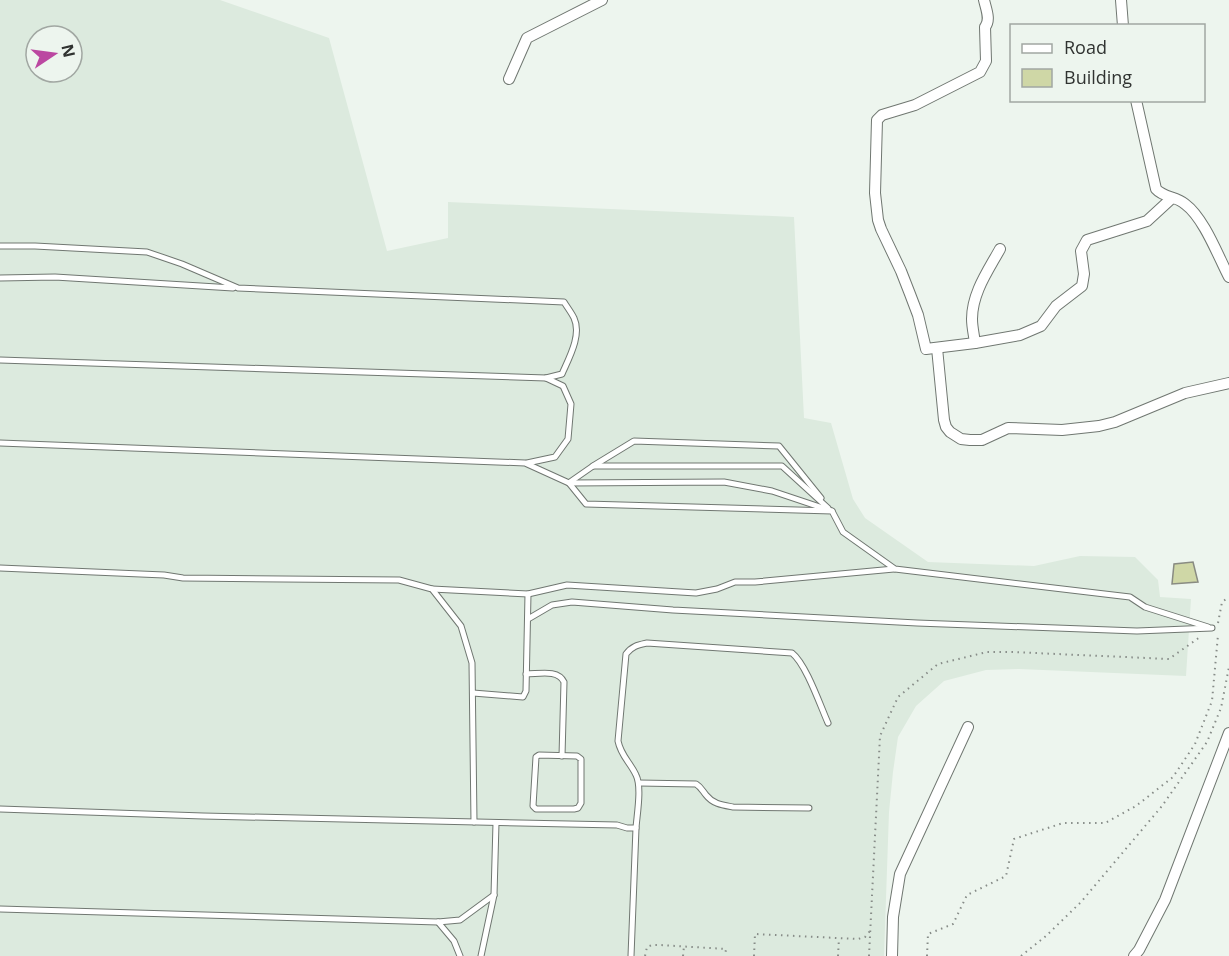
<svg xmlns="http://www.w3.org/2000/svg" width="1229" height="956" viewBox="0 0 1229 956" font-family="'Open Sans',sans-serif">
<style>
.built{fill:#dceade;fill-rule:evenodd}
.building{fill:#cfd7a6;stroke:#898b82;stroke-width:1.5}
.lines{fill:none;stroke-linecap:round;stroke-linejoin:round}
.lane-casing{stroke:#707771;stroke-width:7}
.street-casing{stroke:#707771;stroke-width:12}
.path{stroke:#878c88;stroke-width:2;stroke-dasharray:1.5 4.5;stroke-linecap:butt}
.lane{stroke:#fff;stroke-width:5}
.street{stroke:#fff;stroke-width:10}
</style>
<rect width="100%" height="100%" fill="#edf5ee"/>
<path class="built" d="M0,0H220L329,38L387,251L448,238V202L794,217L804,418L831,423L853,499L865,518L928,562L1034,566L1080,556L1135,557L1158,580L1160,597L1191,599L1186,676L1019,669L986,670L944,681L916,706L898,737L893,772L889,812L884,956H0ZM36,36H72V72H36Z"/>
<path class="building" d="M1193,562L1198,582L1172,584L1174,564Z"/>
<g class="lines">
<g class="lane-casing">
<g id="lane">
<path d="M0,246H35L147,252L182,264L238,288L564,302C567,307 571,312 574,318C582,335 569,358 562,374L546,378L0,360"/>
<path d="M0,278L55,277L233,288"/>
<path d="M0,443L525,463L569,483L724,482L772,491L832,511"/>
<path d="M527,463L555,457L568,439L571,404L563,386L546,378"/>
<path d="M593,466L634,441L779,446L821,498"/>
<path d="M570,482L593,466H782L828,508"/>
<path d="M569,483L586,504L832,511L843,532L895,569L1130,597L1145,607L1208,627"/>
<path d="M0,568L164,575L183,578L399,580L432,589L461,626L472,663L474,822"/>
<path d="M432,589L528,594L567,585L696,593L717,589L735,582H755L894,569"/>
<path d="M528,619L552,605L572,602L673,610L917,623L1137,631L1212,628"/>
<path d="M526,674C539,674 558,669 564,682L562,756"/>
<path d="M473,693L523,697L526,691L528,594"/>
<path d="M539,755L577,756L581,759V803L578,808L574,809H536L533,806L536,757Z"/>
<path d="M639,783L696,784C701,787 702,790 706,795C713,804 722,805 733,807L809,808"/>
<path d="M0,809L203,816L617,825L627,828H636L631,956"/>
<path d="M636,828C637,814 642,787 636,775C630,762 621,756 618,741L626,654C632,646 638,645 647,643L792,653C806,664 820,705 828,723"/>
<path d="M0,909L438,922L460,920L494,895"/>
<path d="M438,922L454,941L460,956"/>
<path d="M481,956L494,895L496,823"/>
</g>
</g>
<g class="street-casing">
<g id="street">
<path d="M984,0C986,9 991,20 985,27L986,61L980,72L915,105L882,115L877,120L875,193L878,220L881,229L901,271L910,294L918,315L926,349L975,343L1020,335L1041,326L1056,306L1082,286L1084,274L1081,251L1087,240L1147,221L1172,198"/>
<path d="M1121,0L1123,26"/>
<path d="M509,79L527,38L602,0"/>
<path d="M1136,100L1156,189C1164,198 1176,196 1185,204C1204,218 1218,256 1229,277"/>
<path d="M975,343C974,335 972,327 972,319C972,293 988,271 1000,249"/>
<path d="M937,348L944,420L946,427L950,432L961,439L970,440H982L1008,428L1062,430L1099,426L1115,422L1185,393L1229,383"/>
<path d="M892,956L893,917L900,874L968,727"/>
<path d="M1134,956L1139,950L1165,900L1229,733"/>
</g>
</g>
<g class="path">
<path d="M1218,623L1222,602L1229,597"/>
<path d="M645,956L647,947L652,945H660L726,949L725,956"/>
<path d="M683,956L684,946"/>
<path d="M754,956L755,934L858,939L865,937L870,931"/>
<path d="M838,956L839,938"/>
<path d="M869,956L880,736L898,697L938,664L987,652H1012L1169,659L1200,637"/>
<path d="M927,956L928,934L953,924L967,895L1006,876L1014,839L1063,823H1105L1136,806L1173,777L1195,744L1212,701L1218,635"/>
<path d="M1021,956L1046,936L1081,902L1162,806L1207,742L1221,708L1229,667"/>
</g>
<use href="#lane" class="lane"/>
<use href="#street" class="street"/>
</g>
<rect x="1010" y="24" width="195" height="78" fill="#edf5ee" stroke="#a1a7a2" stroke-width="1.5"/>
<rect x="1022" y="44" width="30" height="9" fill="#ffffff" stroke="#a1a7a2" stroke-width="1.5"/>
<text x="1064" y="54" font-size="18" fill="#303331">Road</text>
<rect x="1022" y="69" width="30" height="18" fill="#cfd7a6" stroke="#a1a7a2" stroke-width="1.5"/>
<text x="1064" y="84" font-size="18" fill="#303331">Building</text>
<g transform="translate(54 54) rotate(77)"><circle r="28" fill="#edf5ee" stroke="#a1a7a2" stroke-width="1.5"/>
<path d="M0-4.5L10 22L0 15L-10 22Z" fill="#bb48a1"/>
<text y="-9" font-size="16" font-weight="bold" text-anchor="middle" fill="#303331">N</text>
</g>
</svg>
